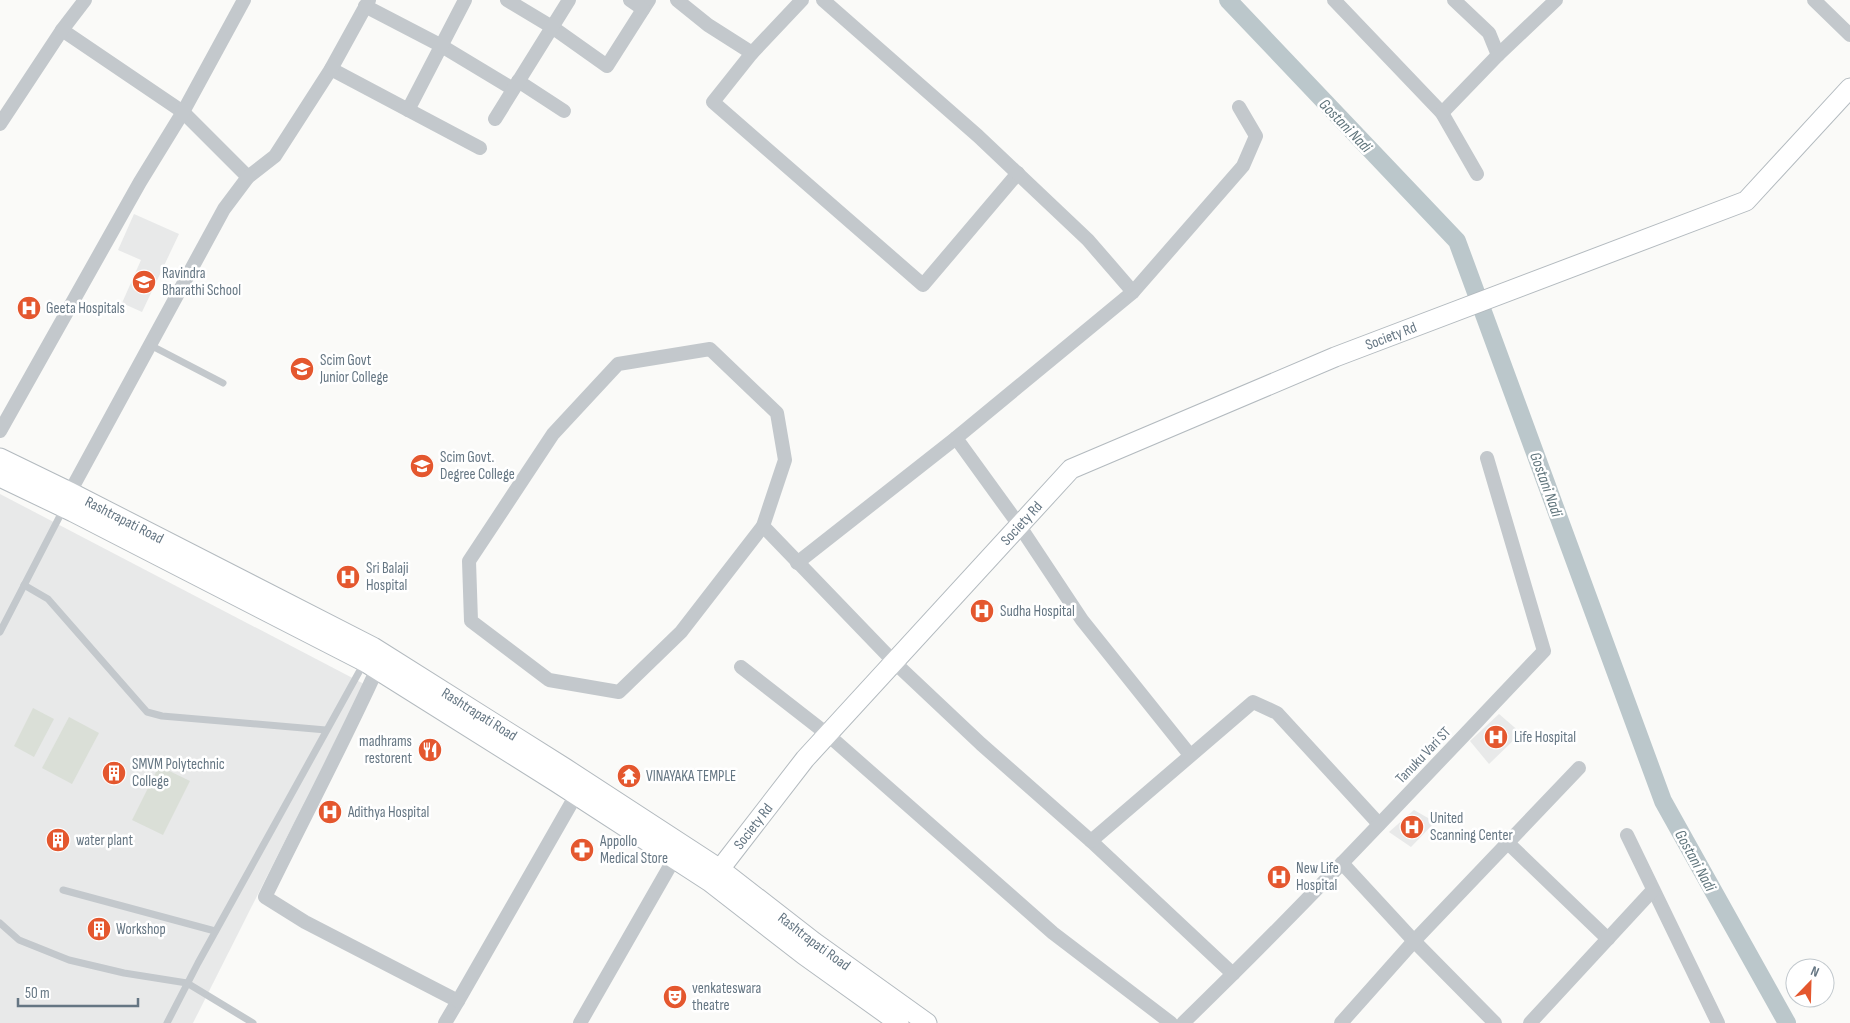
<svg xmlns="http://www.w3.org/2000/svg" width="1850" height="1023" viewBox="0 0 1850 1023" font-family="'Sofia Sans Condensed',sans-serif">
<style>
.built{fill:#e8e9e9}
.grass{fill:#dadfd7}
.lines{fill:none;stroke-linecap:round;stroke-linejoin:round}
.canal{stroke:#bbc7cb;stroke-width:18}
.secondary-casing{stroke:#b3babf;stroke-width:21}
.lane{stroke:#c3c8cc;stroke-width:7}
.street{stroke:#c3c8cc;stroke-width:14}
.secondary{stroke:#fff;stroke-width:19}
.labels{text-anchor:middle;stroke-width:5;stroke-linejoin:round;paint-order:stroke}
.poi-label{font-size:15px;fill:#657683;stroke:#fff;text-anchor:start}
.street-label{font-size:15px;fill:#657683;stroke:#fff}
.water-label{font-size:16px;font-style:italic;fill:#60757c;stroke:#fff}
</style>
<rect width="100%" height="100%" fill="#fafaf8"/>
<g class="built">
<path d="M134,214L179,234L142,312L122,303L141,260L118,250Z"/>
<path d="M0,494L364,684L193,1023H0Z"/>
<path d="M1499,714L1521,733L1489,764L1470,741Z"/>
<path d="M1414,810L1435,822L1411,847L1389,832Z"/>
</g>
<g class="grass">
<path d="M33,708L54,719L34,757L14,746Z"/>
<path d="M69,717L99,733L72,784L42,768Z"/>
<path d="M159,766L190,781L163,835L132,820Z"/>
</g>
<g class="lines">
<path class="canal" d="M1228,0L1457,241L1663,801L1787,1023"/>
<g class="secondary-casing">
<g id="secondary">
<path id="s1" d="M0,458L70,492L373,647L565,768L720,869L814,942L927,1023"/>
<path d="M0,477L73,512L365,662L556,782L710,882L804,955L899,1023"/>
<path id="s2" d="M720,869L805,759L1071,469L1335,357L1746,201L1850,88"/>
</g>
</g>
<g class="lane">
<path d="M150,345L223,383"/>
<path d="M24,585L48,599L147,712L162,716L326,730"/>
<path d="M0,632L64,508"/>
<path d="M63,890L215,931"/>
<path d="M0,923L19,940L69,960L124,973L187,983L253,1023"/>
<path d="M167,1023L198,963L364,663"/>
</g>
<g class="street">
<path d="M507,0L552,27L607,66L649,0"/>
<path d="M630,0L643,9"/>
<path d="M677,0L708,25L752,53"/>
<path d="M802,0L752,53L713,102L923,285L1018,173"/>
<path d="M823,0L978,136L1088,240L1133,292"/>
<path d="M1334,0L1442,113L1477,174"/>
<path d="M1454,0L1489,33L1498,55"/>
<path d="M1814,0L1850,35"/>
<path d="M365,6L440,45L513,89"/>
<path d="M62,30L183,112L248,177"/>
<path d="M331,69L480,148"/>
<path d="M518,81L564,111"/>
<path d="M408,110L465,0"/>
<path d="M1442,113L1498,55L1556,0"/>
<path d="M495,119L569,0"/>
<path d="M0,124L62,30L85,0"/>
<path d="M710,349L777,413L785,460L763,526L681,632L619,692L549,680L471,621L469,561L553,434L618,364Z"/>
<path d="M0,431L140,182L183,112L244,0"/>
<path d="M70,492L224,209L248,177L275,156L331,69L369,0"/>
<path d="M763,526L894,662L981,744L1091,841L1233,974"/>
<path d="M797,563L956,438"/>
<path d="M741,667L827,734L1053,933L1171,1023"/>
<path d="M377,669C342,746 302,821 265,897L305,922L458,1001L445,1023"/>
<path d="M1190,755L1082,620L1019,525L956,438L1133,292L1243,166L1256,136L1239,107"/>
<path d="M1627,835L1718,1023"/>
<path d="M1091,841L1253,702L1277,713L1379,824"/>
<path d="M1508,843L1608,939"/>
<path d="M1342,863L1414,941L1495,1023"/>
<path d="M458,1001L576,795"/>
<path d="M580,1023L678,852"/>
<path d="M1183,1023C1307,903 1425,776 1544,651L1487,458"/>
<path d="M1341,1023L1414,941L1579,768"/>
<path d="M1530,1023L1653,890"/>
</g>
<use href="#secondary" class="secondary"/>
</g>
<defs>
<g id="school-disc" transform="scale(1.25)"><circle r="9.5" fill="#e4572e" stroke="#fff"/><path d="M0-5L7-2L0 1L-7-2ZM-4 1L0 2.5L4 1V4Q0 6-4 4Z" fill="#fff"/></g>
<g id="hospital-disc" transform="scale(1.25)"><circle r="9.5" fill="#e4572e" stroke="#fff"/><path d="M-5-5h3v3.5h4V-5h3V5h-3V1.5h-4V5h-3Z" fill="#fff"/></g>
<g id="university-disc" transform="scale(1.25)"><circle r="9.5" fill="#e4572e" stroke="#fff"/><path d="M0-5L7-2L0 1L-7-2ZM-4 1L0 2.5L4 1V4Q0 6-4 4Z" fill="#fff"/></g>
<g id="restaurant-disc" transform="scale(1.25)"><circle r="9.5" fill="#e4572e" stroke="#fff"/><path d="M-5-6h1v4h1v-4h1v4h1v-4h1v5L-1.5 .5V6h-2V.5L-5-1ZM5-6V6H3V1.5H1.5Q1.5-4 5-6Z" fill="#fff"/></g>
<g id="building-disc" transform="scale(1.25)"><circle r="9.5" fill="#e4572e" stroke="#fff"/><path d="M-4-6H4V6H1V3H-1V6H-4ZM-2.5-4.3h1.7v1.8h-1.7ZM.8-4.3h1.7v1.8H.8ZM-2.5-1h1.7V.8h-1.7ZM.8-1h1.7V.8H.8Z" fill="#fff"/></g>
<g id="temple-disc" transform="scale(1.25)"><circle r="9.5" fill="#e4572e" stroke="#fff"/><path d="M0-6L5-2H3V0L6.5 2.5H4V6H1.5V3h-3V6H-4V2.5H-6.5L-3 0V-2H-5Z" fill="#fff"/></g>
<g id="pharmacy-disc" transform="scale(1.25)"><circle r="9.5" fill="#e4572e" stroke="#fff"/><path d="M-2-6h4v4h4v4h-4v4h-4v-4h-4v-4h4Z" fill="#fff"/></g>
<g id="theatre-disc" transform="scale(1.25)"><circle r="9.5" fill="#e4572e" stroke="#fff"/><path d="M-5-5.5Q0-4 5-5.5V0Q5 5 0 6Q-5 5-5 0ZM-3.3-2.5H-1v1.5H-3.3ZM1-2.5H3.3v1.5H1ZM-2.8 1Q0 5.5 2.8 1Z" fill="#fff"/></g>
</defs>
<g fill-rule="evenodd">
<use href="#school-disc" x="144" y="282"/>
<use href="#hospital-disc" x="29" y="308"/>
<use href="#university-disc" x="302" y="369"/>
<use href="#university-disc" x="422" y="466"/>
<use href="#hospital-disc" x="348" y="577"/>
<use href="#hospital-disc" x="982" y="611"/>
<use href="#hospital-disc" x="1496" y="737"/>
<use href="#restaurant-disc" x="430" y="750"/>
<use href="#building-disc" x="114" y="773"/>
<use href="#temple-disc" x="629" y="776"/>
<use href="#hospital-disc" x="330" y="812"/>
<use href="#hospital-disc" x="1412" y="827"/>
<use href="#building-disc" x="58" y="840"/>
<use href="#pharmacy-disc" x="582" y="850"/>
<use href="#hospital-disc" x="1279" y="877"/>
<use href="#building-disc" x="99" y="929"/>
<use href="#theatre-disc" x="675" y="997"/>
</g>
<g class="labels">
<g class="poi-label">
<text x="162" y="278">Ravindra<tspan x="162" dy="17">Bharathi School</tspan></text>
<text x="46" y="313">Geeta Hospitals</text>
<text x="320" y="365">Scim Govt<tspan x="320" dy="17">Junior College</tspan></text>
<text x="440" y="462">Scim Govt.<tspan x="440" dy="17">Degree College</tspan></text>
<text x="366" y="573">Sri Balaji<tspan x="366" dy="17">Hospital</tspan></text>
<text x="1000" y="616">Sudha Hospital</text>
<text x="1514" y="742">Life Hospital</text>
<text x="412" y="746" text-anchor="end">madhrams<tspan x="412" dy="17">restorent</tspan></text>
<text x="132" y="769">SMVM Polytechnic<tspan x="132" dy="17">College</tspan></text>
<text x="646" y="781">VINAYAKA TEMPLE</text>
<text x="348" y="817">Adithya Hospital</text>
<text x="1430" y="823">United<tspan x="1430" dy="17">Scanning Center</tspan></text>
<text x="76" y="845">water plant</text>
<text x="600" y="846">Appollo<tspan x="600" dy="17">Medical Store</tspan></text>
<text x="1296" y="873">New Life<tspan x="1296" dy="17">Hospital</tspan></text>
<text x="116" y="934">Workshop</text>
<text x="692" y="993">venkateswara<tspan x="692" dy="17">theatre</tspan></text>
</g>
<g class="street-label">
<text dy="5" stroke="none"><textPath href="#s2" startOffset="879">Society Rd</textPath></text>
<text dy="5" stroke="none"><textPath href="#s1" startOffset="139">Rashtrapati Road</textPath></text>
<text dy="5" stroke="none"><textPath href="#s2" startOffset="459">Society Rd</textPath></text>
<text dy="5" stroke="none"><textPath href="#s1" startOffset="544">Rashtrapati Road</textPath></text>
<text transform="translate(1423 755) rotate(-46)" y="5">Tanuku Vari ST</text>
<text dy="5" stroke="none"><textPath href="#s2" startOffset="54">Society Rd</textPath></text>
<text dy="5" stroke="none"><textPath href="#s1" startOffset="949">Rashtrapati Road</textPath></text>
</g>
<g class="water-label">
<text transform="translate(1346 125) rotate(46)" y="6">Gostani Nadi</text>
<text transform="translate(1547 484) rotate(70)" y="6">Gostani Nadi</text>
<text transform="translate(1696 860) rotate(61)" y="6">Gostani Nadi</text>
</g>
</g>
<g transform="translate(1810 983) rotate(23)"><circle r="24" fill="#ffffff" stroke="#c1c8cd"/>
<path d="M0-4L9 19L0 12L-9 19Z" fill="#e4572e"/>
<text y="-8" font-size="14" font-weight="bold" text-anchor="middle" fill="#657683">N</text>
</g>
<path d="M18 998v8h120v-8" fill="none" stroke="#657683" stroke-width="2.5"/>
<text x="25" y="998" font-size="15" fill="#657683" stroke="#ffffff" stroke-width="4" paint-order="stroke">50 m</text>
</svg>
